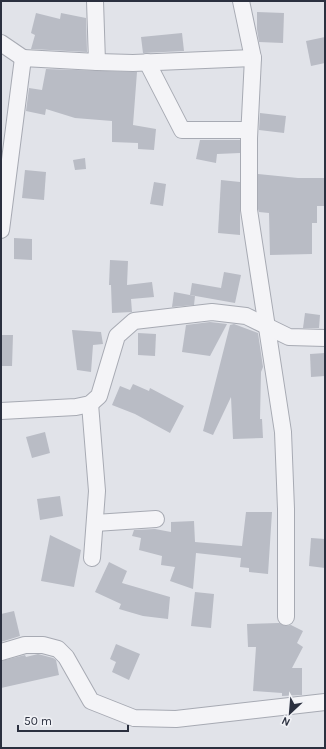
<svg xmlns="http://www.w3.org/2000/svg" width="326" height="749" viewBox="0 0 326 749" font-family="Karla,sans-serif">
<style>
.building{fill:#b9bcc5}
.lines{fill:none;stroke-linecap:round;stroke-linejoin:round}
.street-casing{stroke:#a7aab3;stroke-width:18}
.street{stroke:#f4f4f7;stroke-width:16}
</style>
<rect width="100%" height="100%" fill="#e1e3e9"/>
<g class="building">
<path d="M257,12L284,13L283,43L259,42L257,29Z"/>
<path d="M36,13L60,19L61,13L86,18L87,52L31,49L35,35L31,33Z"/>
<path d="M182,33L184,51L143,53L141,37Z"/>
<path d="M325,37V63L311,66L306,41Z"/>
<path d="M46,69L137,72L133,125L156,129L154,150L138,149V143L112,142V121L75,118L46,109L45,115L26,111L29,88L42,90Z"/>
<path d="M260,113L286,116L284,133L259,130Z"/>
<path d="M200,140H240V153L217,154L216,163L196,159Z"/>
<path d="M85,158L86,169L75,170L73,160Z"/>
<path d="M25,170L46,172L44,200L22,198Z"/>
<path d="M258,174L298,178H325L324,206H317V223H312V254L270,255L269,213L259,212L258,209Z"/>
<path d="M221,180L240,182V235L218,233Z"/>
<path d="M154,182L166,184L163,206L150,204Z"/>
<path d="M14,238L32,239V260L14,259Z"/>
<path d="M110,260L128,261L127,285L152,282L154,297L131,299L132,312L112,313L111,285H109Z"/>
<path d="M224,272L241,275L235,303L190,295L192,283L221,288Z"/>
<path d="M174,292L195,296L194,305L172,307Z"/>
<path d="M305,313L320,315L319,328H303Z"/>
<path d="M210,322L227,324L210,356L182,352L186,325Z"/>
<path d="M234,324L258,333L263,367L261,372L260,419H262L263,438L233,439L231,397L213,435L203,431L230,325Z"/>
<path d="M72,330L101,332L103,344L93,345L91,372L77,370Z"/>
<path d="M138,333L156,334L155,356L138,355Z"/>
<path d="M1,335H13L12,366H1Z"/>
<path d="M325,353V376L311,377L310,354Z"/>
<path d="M133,384L149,391L150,388L184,406L170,433L135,414L112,405L120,386L130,390Z"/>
<path d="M45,432L50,453L32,458L26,437Z"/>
<path d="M60,496L63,516L40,520L37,499Z"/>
<path d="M246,512H272L268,574L249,572V568L240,567L241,558L196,553L193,589L170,581L175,567L161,565L162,556L139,550L141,538L132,536L134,530L155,529L171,532V522L194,521L195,542L242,546Z"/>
<path d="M50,535L81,550L74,587L41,581Z"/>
<path d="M311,538L325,539V568L309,566Z"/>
<path d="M109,562L127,571L122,583L170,597L168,619L143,616L119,609L121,604L95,592Z"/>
<path d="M195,592L214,594L211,628L191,626Z"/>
<path d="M14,611L20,636L1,642V614Z"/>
<path d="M279,623L286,626L291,625L303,631L297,643L303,647L292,668H302V695L282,696V693L253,691L256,647H248L247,624Z"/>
<path d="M116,644L140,654L129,680L112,672L116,662L110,659Z"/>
<path d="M38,654L53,658L56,660L59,675L1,688V661L25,655L26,657Z"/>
</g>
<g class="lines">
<g class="street-casing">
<g id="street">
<path d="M241,1L253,58L249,138V210L283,432L286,509V617"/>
<path d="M1,43L23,58"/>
<path d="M97,62L133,63L253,58"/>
<path d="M147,62L182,130H249"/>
<path d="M1,230L23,58L97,62L95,1"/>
<path d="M90,404L97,491L92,558"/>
<path d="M1,411L76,407L90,404L99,396L117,336L134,321L212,312L246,316L289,337L325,338"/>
<path d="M95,523L156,519"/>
<path d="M1,652L25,645H43L58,649L66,657L91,701L134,718L176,719L325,702"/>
</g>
</g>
<use href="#street" class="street"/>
</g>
<rect width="326" height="749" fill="none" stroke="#2b303f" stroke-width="4"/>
<g transform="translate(290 713) rotate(206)" stroke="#f1f2f6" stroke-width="3" paint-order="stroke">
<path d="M0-3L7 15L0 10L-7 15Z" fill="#2b303f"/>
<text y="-6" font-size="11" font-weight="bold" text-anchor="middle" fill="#2b303f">N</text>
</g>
<path d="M18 725v6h110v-6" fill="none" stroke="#2b303f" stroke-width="2"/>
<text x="24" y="725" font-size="12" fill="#2b303f" stroke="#f1f2f6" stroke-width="3" paint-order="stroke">50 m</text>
</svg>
